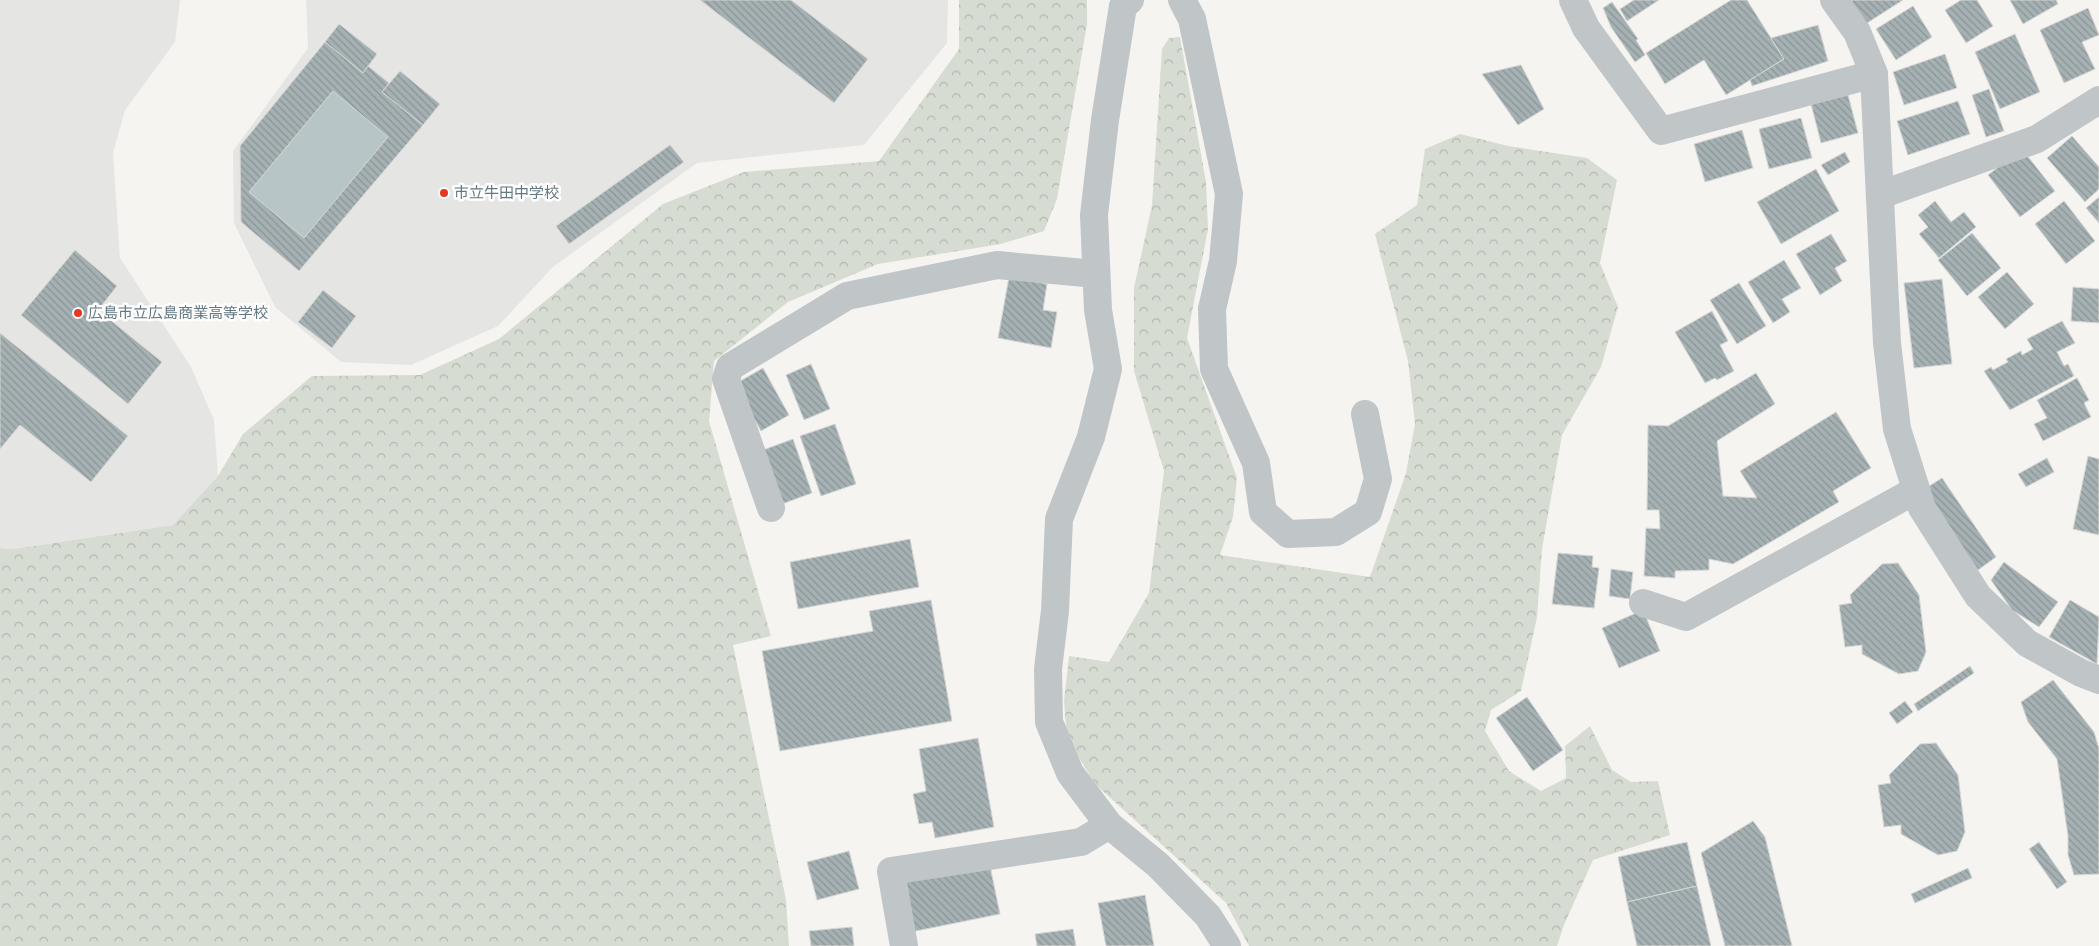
<svg xmlns="http://www.w3.org/2000/svg" width="2099" height="946" viewBox="0 0 2099 946" font-family="'Golos Text','Noto Sans JP',sans-serif">
<style>
.built{fill:#e5e6e4}
.forest{fill:url(#forest-crowns)}
.water{fill:#b7c5c7}
.building{fill:url(#building-back-hatch);stroke:#d6d6d4;fill-rule:evenodd}
.lines{fill:none;stroke-linecap:round;stroke-linejoin:round}
.minor{stroke:#c0c5c7;stroke-width:28}
.poi-dot{fill:#e43822;stroke:#fff;stroke-width:2}
.labels{text-anchor:middle;stroke-width:5;stroke-linejoin:round;paint-order:stroke}
.poi-label{font-size:15px;fill:#637882;stroke:#fff;text-anchor:start}
</style>
<defs>
<pattern id="forest-crowns" width="20" height="18" patternUnits="userSpaceOnUse" patternTransform="scale(1.25)"><rect width="20" height="18" fill="#d7dcd2"/><path d="M2 6a3 3 0 1 1 6 0M12 15a3 3 0 1 1 6 0" fill="none" stroke="#b2b7b0"/></pattern>
<pattern id="building-back-hatch" width="6" height="6" patternUnits="userSpaceOnUse" patternTransform="scale(1.25)"><rect width="6" height="6" fill="#a6b1b4"/><path d="M-1 5l2 2M0 0l6 6M5-1l2 2" fill="none" stroke="#8b9598"/></pattern>
</defs>
<rect width="100%" height="100%" fill="#f5f4f1"/>
<g class="built">
<path d="M0,0H180L175,42L125,110L113,153L120,258L191,367L214,420L218,476L173,525L12,549L0,548Z"/>
<path d="M306,0H948L947,43L864,145L697,163L553,267L498,326L411,365L341,362L275,307L234,223L233,151L308,48Z"/>
</g>
<g class="forest">
<path d="M959,0H1087V24L1057,199L1044,231L1001,244L878,264L788,302L714,361L709,421L771,636L733,645L786,900L789,946H0V548L13,549L173,525L218,476L243,434L312,376L420,375L499,339L663,204L744,172L879,161L959,49Z"/>
<path d="M1180,37L1206,182L1208,229L1187,338L1237,478L1233,517L1220,555L1370,577L1406,473L1415,424L1408,361L1375,234L1417,205L1425,149L1460,134L1508,146L1587,158L1617,180L1600,263L1618,307L1601,367L1562,435L1542,549L1537,617L1521,691L1491,710L1485,731L1509,771L1541,791L1566,778L1565,746L1590,726L1612,770L1631,782L1658,781L1670,835L1593,860L1564,925L1557,946H1249L1226,903L1095,784L1067,738L1064,701L1069,656L1109,662L1149,593L1164,471L1134,371V288L1152,205L1162,49L1169,38Z"/>
</g>
<path class="water" d="M333,91L388,137L304,238L249,192Z"/>
<g class="building">
<path d="M700,0H791L868,59L834,103Z"/>
<path d="M1634,0H1659L1627,21L1620,9Z"/>
<path d="M1731,0H1747L1784,59L1726,95L1704,60L1665,84L1646,53Z"/>
<path d="M1853,0H1903L1864,25L1849,2Z"/>
<path d="M1961,0H1977L1993,26L1966,43L1945,10Z"/>
<path d="M2010,0H2056L2058,4L2023,24Z"/>
<path d="M1612,2L1638,39L1636,40L1645,55L1635,62L1611,27L1603,8Z"/>
<path d="M1913,6L1932,37L1896,60L1876,29Z"/>
<path d="M2088,8L2099,35L2082,42L2095,69L2064,83L2040,30Z"/>
<path d="M339,24L377,54L363,73L325,42Z"/>
<path d="M1818,25L1828,61L1752,86L1750,80L1784,59L1771,38Z"/>
<path d="M2015,34L2040,92L2000,109L1975,52Z"/>
<path d="M325,42L363,73L368,66L389,83L382,92L423,125L299,271L241,222L240,146ZM333,91L388,137L304,238L249,192Z"/>
<path d="M1945,54L1957,88L1904,105L1893,72Z"/>
<path d="M1521,65L1544,109L1518,125L1482,74Z"/>
<path d="M400,71L440,104L423,125L382,92Z"/>
<path d="M1989,89L2004,131L1986,137L1972,95Z"/>
<path d="M1848,95L1858,133L1821,143L1811,104Z"/>
<path d="M1958,101L1970,134L1908,155L1897,121Z"/>
<path d="M1801,118L1812,158L1769,169L1759,129Z"/>
<path d="M1742,130L1753,168L1705,182L1694,144Z"/>
<path d="M2072,136L2099,167V189L2085,202L2047,158Z"/>
<path d="M670,145L684,162L569,244L556,226Z"/>
<path d="M2022,149L2055,191L2020,217L1988,175Z"/>
<path d="M1845,152L1850,162L1828,175L1821,165Z"/>
<path d="M1816,169L1839,211L1781,244L1757,202Z"/>
<path d="M2099,197V223L2086,208Z"/>
<path d="M1935,201L1951,222L1964,212L1976,227L1939,258L1919,234L1928,227L1918,215Z"/>
<path d="M2064,201L2095,241L2066,264L2035,224Z"/>
<path d="M1972,233L2001,268L1967,296L1938,260Z"/>
<path d="M1831,234L1847,261L1835,268L1842,281L1820,295L1796,254Z"/>
<path d="M75,250L117,286L98,310L162,362L128,404L21,315Z"/>
<path d="M1784,260L1801,288L1782,299L1790,312L1773,323L1748,282Z"/>
<path d="M2007,272L2034,304L2005,329L1978,297Z"/>
<path d="M1009,277L1047,284L1043,310L1057,312L1051,348L998,338Z"/>
<path d="M1942,279L1952,364L1914,368L1904,283Z"/>
<path d="M1739,283L1766,326L1737,344L1710,300Z"/>
<path d="M2073,287L2099,289V323L2071,321Z"/>
<path d="M323,290L356,316L332,348L298,322Z"/>
<path d="M1712,311L1728,341L1720,345L1734,371L1717,380L1715,378L1705,383L1675,332Z"/>
<path d="M2062,321L2075,343L2057,352L2064,366L2068,364L2074,376L2010,410L1984,371L1991,367L1993,370L2008,362L2006,359L2021,351L2022,355L2033,349L2027,339Z"/>
<path d="M0,333L128,436L91,482L20,425L0,449Z"/>
<path d="M811,364L830,409L804,420L786,375Z"/>
<path d="M763,368L789,415L761,431L735,384Z"/>
<path d="M1756,373L1775,404L1717,441L1723,496L1757,498L1740,471L1836,412L1871,468L1833,491L1839,502L1733,564L1709,559V570L1675,571V578L1644,576L1646,528L1660,529L1659,510H1647L1648,425L1668,426Z"/>
<path d="M2077,378L2089,400L2084,403L2091,417L2043,441L2034,424L2047,418L2037,400Z"/>
<path d="M835,424L856,484L821,496L800,436Z"/>
<path d="M793,439L812,493L782,504L763,450Z"/>
<path d="M2088,456L2099,459V535L2073,529Z"/>
<path d="M2047,458L2054,472L2026,487L2018,474Z"/>
<path d="M1942,478L1996,557L1978,570L1923,490Z"/>
<path d="M910,539L919,587L798,609L790,562Z"/>
<path d="M1558,553L1593,556L1592,567L1599,568L1594,608L1552,604Z"/>
<path d="M2004,562L2058,602L2039,627L2012,610L1991,580Z"/>
<path d="M1898,563L1919,595L1926,652L1918,671L1899,674L1862,654V645L1845,647L1839,605L1852,603L1850,595L1882,564Z"/>
<path d="M1611,569L1633,572L1630,599L1609,596Z"/>
<path d="M931,600L952,721L780,751L762,651L873,631L869,611Z"/>
<path d="M2070,600L2099,617L2097,664L2049,637Z"/>
<path d="M1643,610L1660,651L1619,668L1602,628Z"/>
<path d="M1970,666L1974,673L1918,711L1914,704Z"/>
<path d="M2053,680L2094,732L2099,749V874L2074,875L2068,855V836L2057,759L2028,722L2021,702Z"/>
<path d="M1527,697L1563,750L1533,771L1496,718Z"/>
<path d="M1905,701L1913,712L1897,724L1889,713Z"/>
<path d="M978,738L994,827L935,838L932,822L919,824L913,794L926,791L919,749Z"/>
<path d="M1936,743L1958,775L1965,832L1957,851L1938,855L1901,834V825L1884,827L1878,785L1891,783L1889,775L1920,744Z"/>
<path d="M1753,821L1765,837L1792,946H1725L1701,853Z"/>
<path d="M1687,842L1697,886L1627,902L1618,857Z"/>
<path d="M2039,842L2067,882L2057,889L2029,849Z"/>
<path d="M849,851L859,889L817,900L807,862Z"/>
<path d="M990,866L1000,914L911,932L901,883Z"/>
<path d="M1968,868L1972,878L1915,903L1911,894Z"/>
<path d="M1697,886L1711,946H1637L1627,902Z"/>
<path d="M1145,895L1154,946H1106L1098,903Z"/>
<path d="M852,927L854,946H811L809,931Z"/>
<path d="M1073,929L1076,946H1037L1035,934Z"/>
</g>
<g class="lines">
<g class="minor">
<path d="M1130,0L1123,6L1105,120L1094,215L1098,310L1108,369L1091,437L1059,519L1055,611L1048,669L1049,722L1070,773L1109,825L1158,865L1208,916L1227,946"/>
<path d="M1182,0L1192,19L1229,194L1223,261L1212,309L1214,369L1256,463L1263,512L1288,534L1336,532L1368,512L1378,479L1365,414"/>
<path d="M1573,0L1586,28L1661,131L1874,74"/>
<path d="M1834,0L1857,32L1874,74L1887,343L1897,429L1922,508L1978,596L2027,643L2081,673L2099,680"/>
<path d="M1880,195L2037,139L2099,100"/>
<path d="M771,508L726,379L730,367L847,296L997,265L1096,274"/>
<path d="M1643,603L1686,617L1916,490"/>
<path d="M904,946L891,871L1081,842L1109,825"/>
</g>
</g>
<g class="poi-dot">
<circle cx="444" cy="193" r="5"/>
<circle cx="78" cy="313" r="5"/>
</g>
<g class="labels">
<g class="poi-label">
<text x="454" y="198">市立牛田中学校</text>
<text x="88" y="318">広島市立広島商業高等学校</text>
</g>
</g>
</svg>
